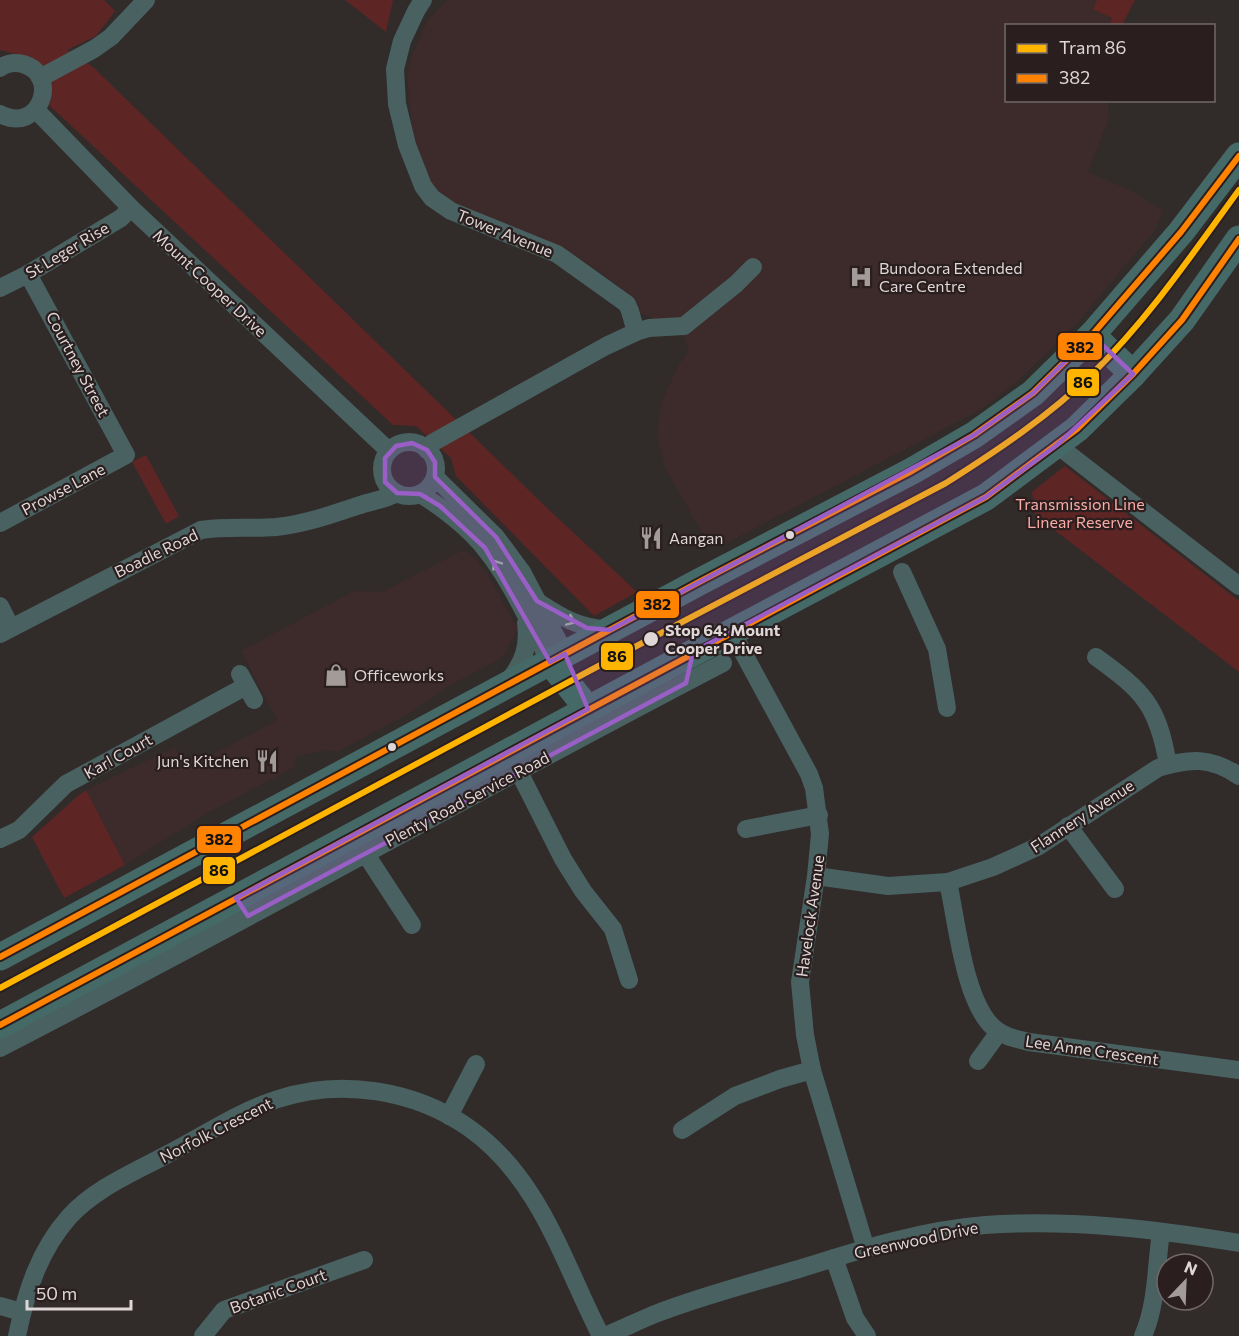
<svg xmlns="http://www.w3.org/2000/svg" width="1239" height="1336" viewBox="0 0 1239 1336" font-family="Commissioner,sans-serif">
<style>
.built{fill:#3c2b2a}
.green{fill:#5e2525}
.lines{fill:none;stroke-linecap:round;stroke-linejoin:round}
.minor{stroke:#496160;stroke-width:18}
.highway{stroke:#456966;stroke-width:27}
.bus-1-casing{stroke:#2a1e1e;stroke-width:10}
.bus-1{stroke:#ff8200;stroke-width:6}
.tram-1-casing{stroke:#2a1e1e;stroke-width:10}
.tram-1{stroke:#ffb500;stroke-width:6}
.oneway{stroke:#a3a8a7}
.marked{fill:#995fc6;fill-opacity:0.2;stroke:#995fc6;stroke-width:4.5;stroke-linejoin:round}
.bus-dot{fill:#dfd7d7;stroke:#2a1e1e;stroke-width:2}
.labels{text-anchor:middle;stroke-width:4.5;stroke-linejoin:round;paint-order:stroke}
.street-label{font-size:16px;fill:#dfd7d7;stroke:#2a1e1e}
.poi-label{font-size:16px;fill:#dfd7d7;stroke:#2a1e1e;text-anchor:start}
.park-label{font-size:16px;fill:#faaba6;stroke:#2a1e1e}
.stop-label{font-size:16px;font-weight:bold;fill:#dfd7d7;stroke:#2a1e1e;text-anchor:start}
.line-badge{stroke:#2a1e1e;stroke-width:2}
.pale-badge-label{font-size:16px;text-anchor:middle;font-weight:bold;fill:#111}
</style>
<rect width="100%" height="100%" fill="#312b2a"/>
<g class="built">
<path d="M447,0H1097L1093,9L1112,18L1109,25L1006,26V100L1108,101L1109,118L1088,172L1132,191L1163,211L1156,229L1078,322L1020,379L982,409L727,543L705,538L665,468L657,438L661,403L678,366L689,350L675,318L654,319L642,314L636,299L587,263L544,240L452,205L432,187L413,138L407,76L413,53L427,21Z"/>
<path d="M463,550L476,559L487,573L518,629L502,658L447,687L408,714L337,752L326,750L297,756L293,768L204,815L125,865L86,790L175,747L189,767L277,720L241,651L354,591L382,592Z"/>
</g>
<g class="green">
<path d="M0,0H104L115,11L96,36L67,50L93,67L546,507L637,592L594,616L456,476L451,458L416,426L393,425L50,106L51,89L34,59L0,50Z"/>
<path d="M345,0H393L386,32Z"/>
<path d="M1097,0H1135L1122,25L1109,26L1112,18L1093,9Z"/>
<path d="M146,455L179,516L166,524L132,462Z"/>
<path d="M1065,466L1239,601V672L1035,515L1032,492Z"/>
<path d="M86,790L125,865L64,898L32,837L79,795Z"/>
</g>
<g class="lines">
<g class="minor">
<path d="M423,0L416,11L402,41L395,69L397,104L407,145L423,186L432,198L451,211L557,254L627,304L630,311L636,332"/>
<path d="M0,68C7,63 15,62 23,64C61,75 40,135 0,114"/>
<path d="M40,78L94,49L111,37L146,0"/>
<path d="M36,110L131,208L389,451"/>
<path d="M0,288L28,274L121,218L131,208"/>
<circle cx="409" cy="469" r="27"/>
<path d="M1057,445L1239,586"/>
<path d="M427,450L432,443L606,346L636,332L649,328L684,326L736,284L753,267"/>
<path d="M435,477L496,537L522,572L565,654"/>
<path d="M420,494C442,507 471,530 486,550C513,584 530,625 550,662"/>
<path d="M0,523L126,455L28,274"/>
<path d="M902,572L937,649L947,708"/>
<path d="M538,602C564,619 578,627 609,630"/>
<path d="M0,606L11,628"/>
<path d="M732,632L809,774L814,788L820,834L816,876L800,982L805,1035L812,1070L866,1249"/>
<path d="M0,634L201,530C226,526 251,529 276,527C305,524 330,515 357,506C371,501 384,500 397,493"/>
<path d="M1096,657C1143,691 1158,705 1168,765"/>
<path d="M240,674L254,700"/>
<path d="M509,680C524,662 529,646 526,623"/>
<path d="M519,772L563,859L583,891L613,929L629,980"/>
<path d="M1068,826L1115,889"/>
<path d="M746,829L819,815"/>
<path d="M0,839L19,830L66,784L246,686"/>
<path d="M365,853L412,925"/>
<path d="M816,876L888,886L948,882L993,867L1039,846L1158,768C1190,758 1211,757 1239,776"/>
<path d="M948,882C957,922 964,1002 994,1028C1004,1037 1017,1039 1029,1042L1239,1070"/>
<path d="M0,1048C243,923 481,789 723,663"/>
<path d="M978,1061L999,1032"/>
<path d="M449,1116L476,1064"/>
<path d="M682,1130L735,1096L780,1079L812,1070"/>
<path d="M834,1258L855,1318L867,1336"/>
<path d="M0,1306L22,1312"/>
<path d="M17,1336C26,1292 39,1251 69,1217C95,1188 135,1172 168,1154C204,1135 240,1111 278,1099C341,1078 415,1090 469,1128C540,1178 563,1262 601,1336"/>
<path d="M203,1336L224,1310L364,1260"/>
<path d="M605,1336C622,1329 638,1321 655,1314C701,1296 751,1283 799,1269C859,1250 921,1230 985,1225C1069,1219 1156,1229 1239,1243"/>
<path d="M1143,1336C1157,1305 1156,1266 1161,1232"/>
</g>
<g class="highway">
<path d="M1092,335L1133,374"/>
<path d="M550,662L588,709"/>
<path d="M0,957L701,581L912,471L974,435L1033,393L1092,335L1181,232L1239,156"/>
<path d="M0,1025L732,632L986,497L1077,429L1133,374L1182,320L1239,239"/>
</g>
<g class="bus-1-casing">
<g id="bus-1">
<path d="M0,957L701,581L912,471L974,435L1033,393L1092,335L1181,232L1239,156"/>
<path d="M0,1025L986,497L1077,429L1133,374L1182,320L1239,239"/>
</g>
</g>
<use href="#bus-1" class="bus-1"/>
<g class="tram-1-casing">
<path id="tram-1" d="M0,988L591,670L946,483C998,450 1049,416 1093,373C1149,318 1193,253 1239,190"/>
</g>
<use href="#tram-1" class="tram-1"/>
</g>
<defs><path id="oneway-chevron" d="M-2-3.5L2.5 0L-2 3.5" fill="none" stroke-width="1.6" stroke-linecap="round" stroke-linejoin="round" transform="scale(1.5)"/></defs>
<g class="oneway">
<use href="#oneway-chevron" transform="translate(496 564) rotate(-125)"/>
<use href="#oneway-chevron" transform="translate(571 621) rotate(24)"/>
</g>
<path class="marked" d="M1092,335L1133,374L1057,445L986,497L693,652L686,683L519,772L248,916L236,898L588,709L565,654L550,662L485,548L440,506L420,494L397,493L385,482V458L396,446L412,443L427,450L435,462V477L496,537L537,601L587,628L610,630L974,435L1033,393Z"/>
<defs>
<g id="hospital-bare" transform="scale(1.8)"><path d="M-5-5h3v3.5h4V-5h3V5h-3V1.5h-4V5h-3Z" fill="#a29b9a" stroke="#2a1e1e" stroke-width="2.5" paint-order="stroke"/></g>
<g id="restaurant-bare" transform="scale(1.8)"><path d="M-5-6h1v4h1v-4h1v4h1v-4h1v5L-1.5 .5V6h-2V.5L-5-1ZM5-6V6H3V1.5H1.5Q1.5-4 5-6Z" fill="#a29b9a" stroke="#2a1e1e" stroke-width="2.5" paint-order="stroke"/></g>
<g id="shop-bare" transform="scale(1.8)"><path d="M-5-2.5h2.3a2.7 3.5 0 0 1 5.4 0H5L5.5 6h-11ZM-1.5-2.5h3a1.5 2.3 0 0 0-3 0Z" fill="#a29b9a" stroke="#2a1e1e" stroke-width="2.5" paint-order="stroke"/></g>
</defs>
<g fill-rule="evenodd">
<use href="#hospital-bare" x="861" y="277"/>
<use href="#restaurant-bare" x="651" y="538"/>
<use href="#shop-bare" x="336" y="675"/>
<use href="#restaurant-bare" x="267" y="761"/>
</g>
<g class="bus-dot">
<circle cx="790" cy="535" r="5"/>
<circle cx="651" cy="639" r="8"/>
<circle cx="392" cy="747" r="5"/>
</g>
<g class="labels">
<g class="street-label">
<text transform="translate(505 233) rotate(22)" y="6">Tower Avenue</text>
<text transform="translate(67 250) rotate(-31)" y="6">St Leger Rise</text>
<text transform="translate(210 283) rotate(43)" y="6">Mount Cooper Drive</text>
<text transform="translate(78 364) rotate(62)" y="6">Courtney Street</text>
<text transform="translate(63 489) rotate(-28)" y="6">Prowse Lane</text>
<text transform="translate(156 553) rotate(-26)" y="6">Boadle Road</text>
<text transform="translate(118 756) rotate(-29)" y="6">Karl Court</text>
<text transform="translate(467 799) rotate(-28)" y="6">Plenty Road Service Road</text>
<text transform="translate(1082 816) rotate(-33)" y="6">Flannery Avenue</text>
<text transform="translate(810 916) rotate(-82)" y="6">Havelock Avenue</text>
<text transform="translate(1092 1050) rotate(8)" y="6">Lee Anne Crescent</text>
<text transform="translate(216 1130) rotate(-27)" y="6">Norfolk Crescent</text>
<text transform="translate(916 1240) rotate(-12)" y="6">Greenwood Drive</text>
<text transform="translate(278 1291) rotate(-20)" y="6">Botanic Court</text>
</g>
<g class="poi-label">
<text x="879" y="274">Bundoora Extended<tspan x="879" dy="18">Care Centre</tspan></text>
<text x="669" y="544">Aangan</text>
<text x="354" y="681">Officeworks</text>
<text x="249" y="767" text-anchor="end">Jun's Kitchen</text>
</g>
<g class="park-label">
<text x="1080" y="510">Transmission Line<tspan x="1080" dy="18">Linear Reserve</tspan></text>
</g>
<g class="stop-label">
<text x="665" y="636">Stop 64: Mount<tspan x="665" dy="18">Cooper Drive</tspan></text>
</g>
</g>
<g class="line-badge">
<rect x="1057" y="332" width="46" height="29" rx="6" fill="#ff8200"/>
<rect x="1066" y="368" width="34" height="29" rx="6" fill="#ffb500"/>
<rect x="635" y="590" width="45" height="29" rx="6" fill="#ff8200"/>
<rect x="600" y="642" width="34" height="29" rx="6" fill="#ffb500"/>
<rect x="196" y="825" width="46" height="29" rx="6" fill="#ff8200"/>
<rect x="202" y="856" width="34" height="29" rx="6" fill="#ffb500"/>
</g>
<g class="pale-badge-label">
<text x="1080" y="353">382</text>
<text x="1083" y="388">86</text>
<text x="657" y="610">382</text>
<text x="617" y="662">86</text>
<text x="219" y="845">382</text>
<text x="219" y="876">86</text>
</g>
<rect x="1005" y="24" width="210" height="78" fill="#2a1e1e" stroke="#726868" stroke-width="1.5"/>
<rect x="1017" y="44" width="30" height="9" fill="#ffb500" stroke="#726868" stroke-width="1.5"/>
<text x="1059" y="54" font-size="18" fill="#dfd7d7">Tram 86</text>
<rect x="1017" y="74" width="30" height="9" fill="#ff8200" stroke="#726868" stroke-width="1.5"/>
<text x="1059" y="84" font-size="18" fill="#dfd7d7">382</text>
<g transform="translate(1185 1282) rotate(23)"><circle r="28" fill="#2a1e1e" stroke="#726868" stroke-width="1.5"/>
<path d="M0-4.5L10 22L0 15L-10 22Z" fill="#a29b9a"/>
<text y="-9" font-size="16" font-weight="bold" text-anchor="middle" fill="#dfd7d7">N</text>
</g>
<path d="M27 1300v9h104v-9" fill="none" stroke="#dfd7d7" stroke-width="3"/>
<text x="36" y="1300" font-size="18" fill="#dfd7d7" stroke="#2a1e1e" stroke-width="4.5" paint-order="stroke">50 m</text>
</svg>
